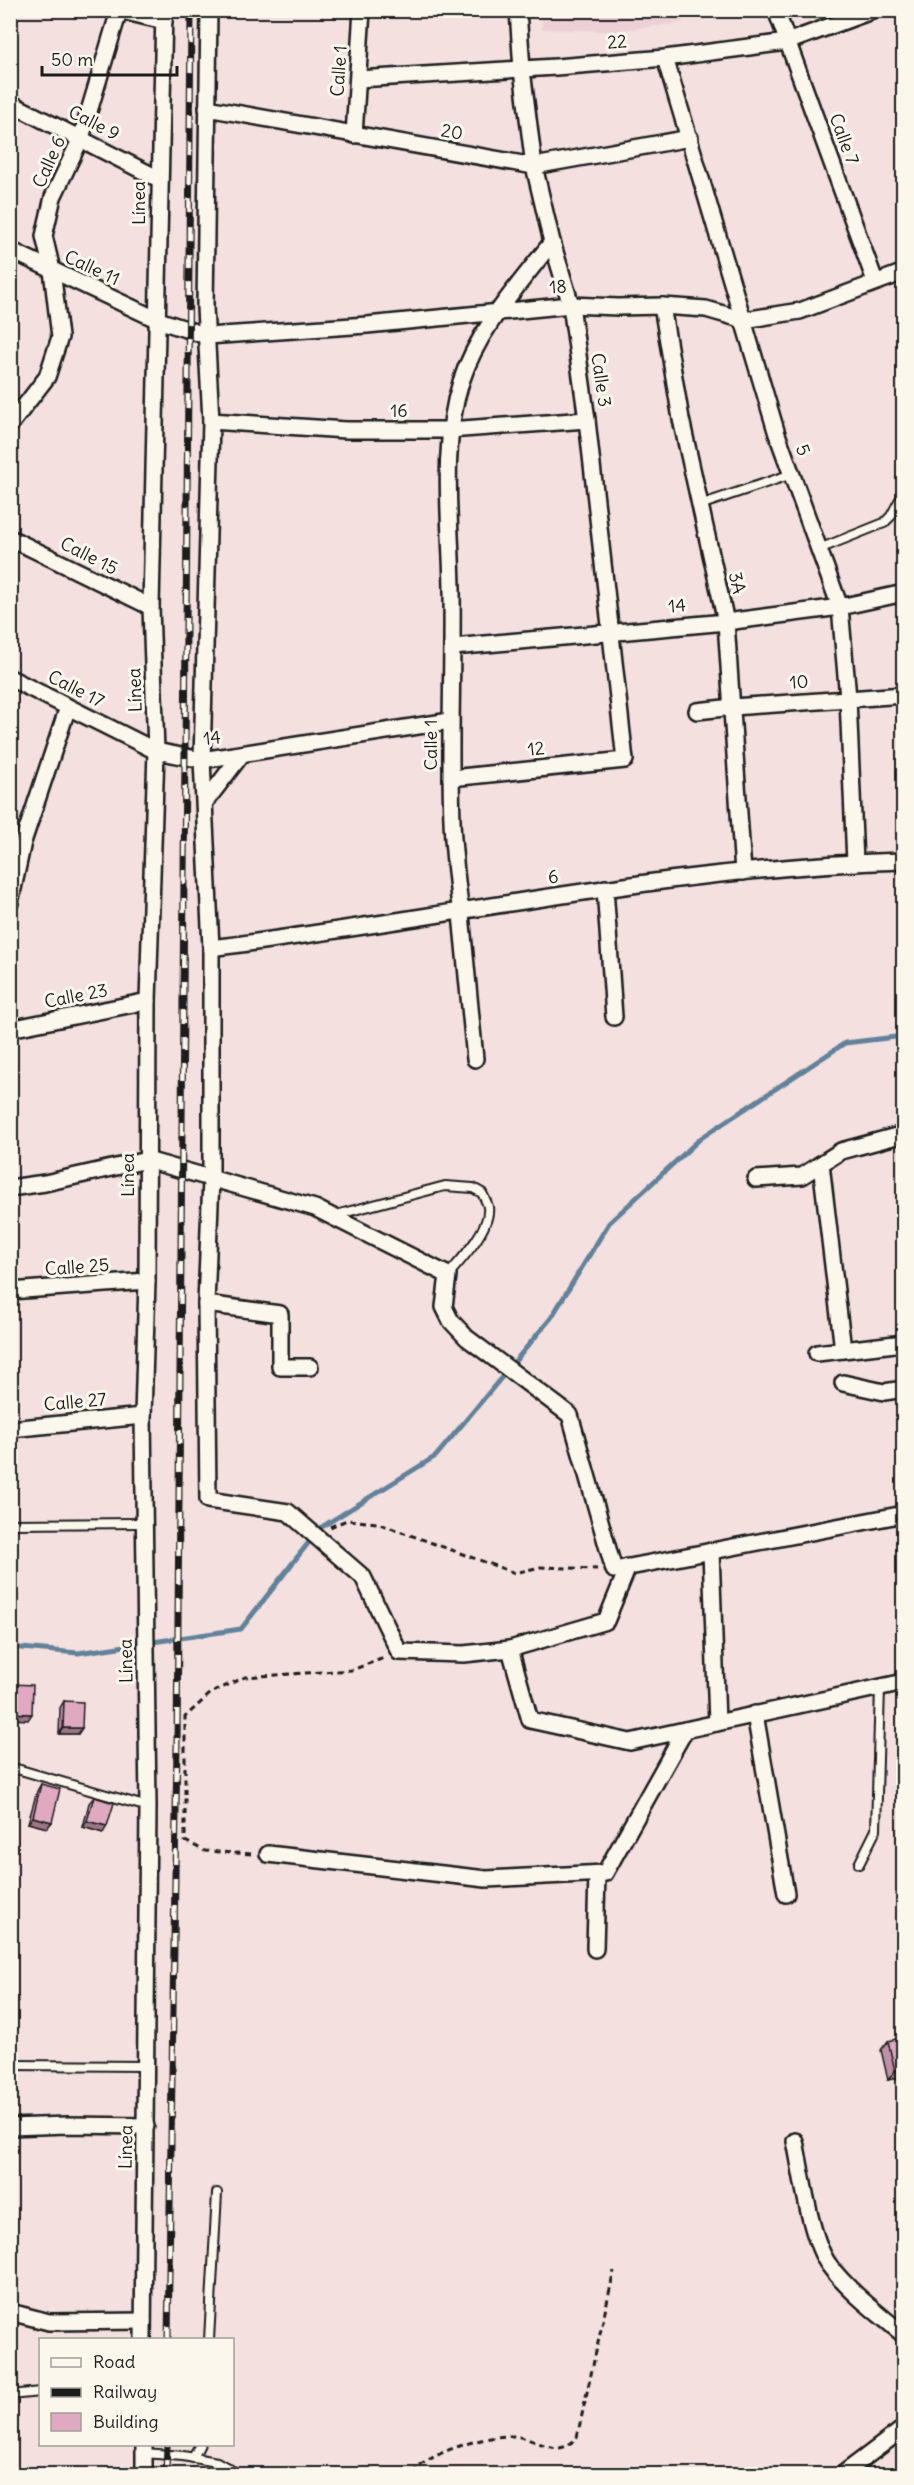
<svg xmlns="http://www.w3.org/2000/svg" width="914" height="2485" viewBox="0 0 914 2485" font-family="Delius,sans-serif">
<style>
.built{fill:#edd0d6}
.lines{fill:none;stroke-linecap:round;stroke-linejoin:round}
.stream{stroke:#62829a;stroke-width:5}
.service-casing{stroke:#1c1c1c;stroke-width:12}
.minor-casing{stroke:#1c1c1c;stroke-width:20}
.path{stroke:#1c1c1c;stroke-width:3;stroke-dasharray:6 4.5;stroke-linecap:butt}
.service{stroke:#fbf7ec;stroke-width:8}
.minor{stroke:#fbf7ec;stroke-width:15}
.rail-casing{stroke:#1c1c1c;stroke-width:7}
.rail{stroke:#fbf7ec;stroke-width:4.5;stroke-dasharray:14;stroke-linecap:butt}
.wall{fill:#c091a5;stroke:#1c1c1c;stroke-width:1.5}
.shaded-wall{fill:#9c7686;stroke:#1c1c1c;stroke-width:1.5}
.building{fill:#dfa9c0;stroke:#1c1c1c;stroke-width:1.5}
.labels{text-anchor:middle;stroke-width:6;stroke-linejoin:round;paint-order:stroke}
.street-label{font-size:18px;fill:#1c1c1c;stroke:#fbf7ec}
</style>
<rect width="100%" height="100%" fill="#f3e0df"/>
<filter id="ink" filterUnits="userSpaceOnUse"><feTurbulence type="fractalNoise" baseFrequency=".0167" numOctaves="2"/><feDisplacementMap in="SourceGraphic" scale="12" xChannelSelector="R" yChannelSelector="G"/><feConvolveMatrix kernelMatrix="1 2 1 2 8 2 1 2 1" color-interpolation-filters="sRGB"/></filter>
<g filter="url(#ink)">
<path class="built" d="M542,11H682V23L612,31L542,29Z"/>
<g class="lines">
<path class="stream" d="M10,1647L78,1653L241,1629L320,1528L436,1456L551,1318L609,1223L701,1138L845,1043L904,1036"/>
<g class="service-casing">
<g id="service">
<path d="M700,505L792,474"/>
<path d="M819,549L884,523L891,516L899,501"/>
<path d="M332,1216L445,1186L473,1188L482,1193C484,1197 487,1202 488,1207C491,1228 461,1260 448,1275"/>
<path d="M10,1524L143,1523"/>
<path d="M10,1767L148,1807"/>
<path d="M859,1864L876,1830L880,1687"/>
<path d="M10,2065L146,2066"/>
<path d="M209,2340L217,2193"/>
<path d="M10,2395L40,2392"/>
<path d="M144,2453L183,2456L217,2462L238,2474"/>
<path d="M193,2458L200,2444"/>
</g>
</g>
<g class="minor-casing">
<g id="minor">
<path d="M118,10L164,21"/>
<path d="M209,10L205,307L211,421L202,760L211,948V1179L206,1304L208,1500L288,1512L363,1577L399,1652L464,1654L510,1649L606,1621L628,1567"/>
<path d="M776,10L875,281"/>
<path d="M665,58L777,434L840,607L848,698L855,863"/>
<path d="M358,79L556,67L665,58L787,42L874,10"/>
<path d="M10,103L159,179"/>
<path d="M207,108L534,166L690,138"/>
<path d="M354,135L362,10"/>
<path d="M10,250L158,320L207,336L367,325L571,305L618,307L662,306L706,309L744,320L800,311L904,272"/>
<path d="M662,306L681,419L726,622L743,872"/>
<path d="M211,421L346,430H449L587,420"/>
<path d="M10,425L47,377L60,337L52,270L44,236L53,197L81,138L119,11"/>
<path d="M10,538L151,607"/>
<path d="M453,647L726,622L840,607L904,593"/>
<path d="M10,678L156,751L202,760L450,721"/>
<path d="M697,711L733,707L904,695"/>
<path d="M451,778L625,760L587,420L571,305L552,242L534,166L522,70L518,10"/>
<path d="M206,801L242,754"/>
<path d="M605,888L614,1017"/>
<path d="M10,903L23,842L68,707"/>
<path d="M211,948C442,919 670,867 904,861"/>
<path d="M10,1029L148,1001"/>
<path d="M475,1059C470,1011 466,962 461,914C457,883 453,852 452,820C449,743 453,666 452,589C451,520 440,448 461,382C478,329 518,286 552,242"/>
<path d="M821,1164L843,1350"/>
<path d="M756,1179L802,1176L841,1151L904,1134"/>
<path d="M10,1188L45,1183L147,1160L315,1208L448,1275L444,1307L451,1321L467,1338L570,1415L614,1570L904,1514"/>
<path d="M10,1291L147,1281"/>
<path d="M206,1304L280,1314V1367H310"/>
<path d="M817,1353L904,1343"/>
<path d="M843,1383L884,1392L904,1389"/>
<path d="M10,1429L143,1416"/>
<path d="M711,1551L717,1723"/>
<path d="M510,1649L530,1720L630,1742L904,1682"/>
<path d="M755,1714L786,1894"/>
<path d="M268,1854L486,1879L605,1873L685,1730"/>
<path d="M595,1949L597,1874"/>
<path d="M10,2127L67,2125L146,2126"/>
<path d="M795,2141C802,2174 810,2239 829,2265C849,2292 879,2314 904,2335"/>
<path d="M10,2312L49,2322L143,2321"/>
<path d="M143,2340L148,1807L143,1416L147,1281L148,1001L156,751L151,607L164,10"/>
<path d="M144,2444V2474"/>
<path d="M843,2474L904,2428"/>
</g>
</g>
<g class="path">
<path d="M330,1527L347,1520L377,1523L515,1573L540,1567L597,1569"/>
<path d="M251,1854L205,1851L185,1841V1717L211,1693L245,1677L352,1670L384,1658"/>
<path d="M413,2474C427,2452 487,2435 513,2436C528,2437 543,2447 558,2448C566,2448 572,2443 577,2437L614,2271"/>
</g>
<use href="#service" class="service"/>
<use href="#minor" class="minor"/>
<g class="rail-casing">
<g id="rail">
<path d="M168,2340L177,1745L191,10"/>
<path d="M166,2474L167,2444"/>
</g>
</g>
<use href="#rail" class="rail"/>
</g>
<g class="wall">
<path d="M64,1701L82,1728L78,1734H59L60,1708Z"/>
<path d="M41,1784L52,1822L47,1828L28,1823L37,1791Z"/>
<path d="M94,1797L103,1833L83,1827L89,1803Z"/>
<path d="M888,2041L903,2076L888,2080L881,2050Z"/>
</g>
<g class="shaded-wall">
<path d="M10,1713L32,1714L28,1720L10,1719Z"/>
<path d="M63,1728H82L78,1734H59Z"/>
<path d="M33,1817L52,1822L47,1828L28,1823Z"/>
<path d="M87,1821L107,1826L103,1833L83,1827Z"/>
<path d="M903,2068V2076L888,2080L895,2071Z"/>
</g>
<g class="building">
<path d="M12,1684L33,1685L32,1714L10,1713Z"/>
<path d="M64,1701L83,1702L82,1728H63Z"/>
<path d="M41,1784L60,1789L52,1822L33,1817Z"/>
<path d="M94,1797L114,1803L107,1826L87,1821Z"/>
<path d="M903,2037V2068L895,2071L888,2041Z"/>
</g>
</g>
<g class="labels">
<g class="street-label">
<text transform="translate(617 42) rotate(-5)" y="6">22</text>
<text transform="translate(339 71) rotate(-86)" y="6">Calle 1</text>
<text transform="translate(94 123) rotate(27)" y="6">Calle 9</text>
<text transform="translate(452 132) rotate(10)" y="6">20</text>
<text transform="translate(844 139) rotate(70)" y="6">Calle 7</text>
<text transform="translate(49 162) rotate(-66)" y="6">Calle 6</text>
<text transform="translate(139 203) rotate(-90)" y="6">Línea</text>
<text transform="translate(92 268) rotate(25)" y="6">Calle 11</text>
<text transform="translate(558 287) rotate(-4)" y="6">18</text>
<text transform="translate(601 380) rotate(82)" y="6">Calle 3</text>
<text x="399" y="417">16</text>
<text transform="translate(803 450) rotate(70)" y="6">5</text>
<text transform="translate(89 556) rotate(27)" y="6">Calle 15</text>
<text transform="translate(737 583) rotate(78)" y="6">3A</text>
<text transform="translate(677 606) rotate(-5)" y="6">14</text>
<text transform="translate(799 682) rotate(-4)" y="6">10</text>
<text transform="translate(76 689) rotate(27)" y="6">Calle 17</text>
<text transform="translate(135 690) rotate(-92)" y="6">Línea</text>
<text transform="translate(212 738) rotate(-6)" y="6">14</text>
<text transform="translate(431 745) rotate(-90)" y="6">Calle 1</text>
<text transform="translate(536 749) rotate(-6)" y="6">12</text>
<text transform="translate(553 877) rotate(-10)" y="6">6</text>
<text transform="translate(76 996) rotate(-11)" y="6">Calle 23</text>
<text transform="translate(128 1175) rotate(-90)" y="6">Línea</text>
<text transform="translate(77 1267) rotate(-4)" y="6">Calle 25</text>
<text transform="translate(75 1402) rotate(-5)" y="6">Calle 27</text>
<text transform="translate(126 1661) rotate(-91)" y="6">Línea</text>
<text transform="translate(126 2147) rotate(-89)" y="6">Línea</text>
</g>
</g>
<rect width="914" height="2485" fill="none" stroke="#fbf7ec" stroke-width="36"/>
<rect x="18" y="18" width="878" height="2449" fill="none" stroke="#1c1c1c" stroke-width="2" filter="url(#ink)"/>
<rect x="39" y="2338" width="195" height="108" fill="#fbf7ec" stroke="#a29f99" stroke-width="1.5"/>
<rect x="51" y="2358" width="30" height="9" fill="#fbf7ec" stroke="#a29f99" stroke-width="1.5"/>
<text x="93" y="2368" font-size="18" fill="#1c1c1c">Road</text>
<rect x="51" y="2388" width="30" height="9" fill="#1c1c1c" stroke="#a29f99" stroke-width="1.5"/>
<text x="93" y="2398" font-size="18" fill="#1c1c1c">Railway</text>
<rect x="51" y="2413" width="30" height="18" fill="#dfa9c0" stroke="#a29f99" stroke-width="1.5"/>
<text x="93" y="2428" font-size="18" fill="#1c1c1c">Building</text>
<path d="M42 66v9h135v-9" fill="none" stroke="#1c1c1c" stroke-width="3"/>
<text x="51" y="66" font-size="18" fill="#1c1c1c" stroke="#fbf7ec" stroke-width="4.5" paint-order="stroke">50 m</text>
</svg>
